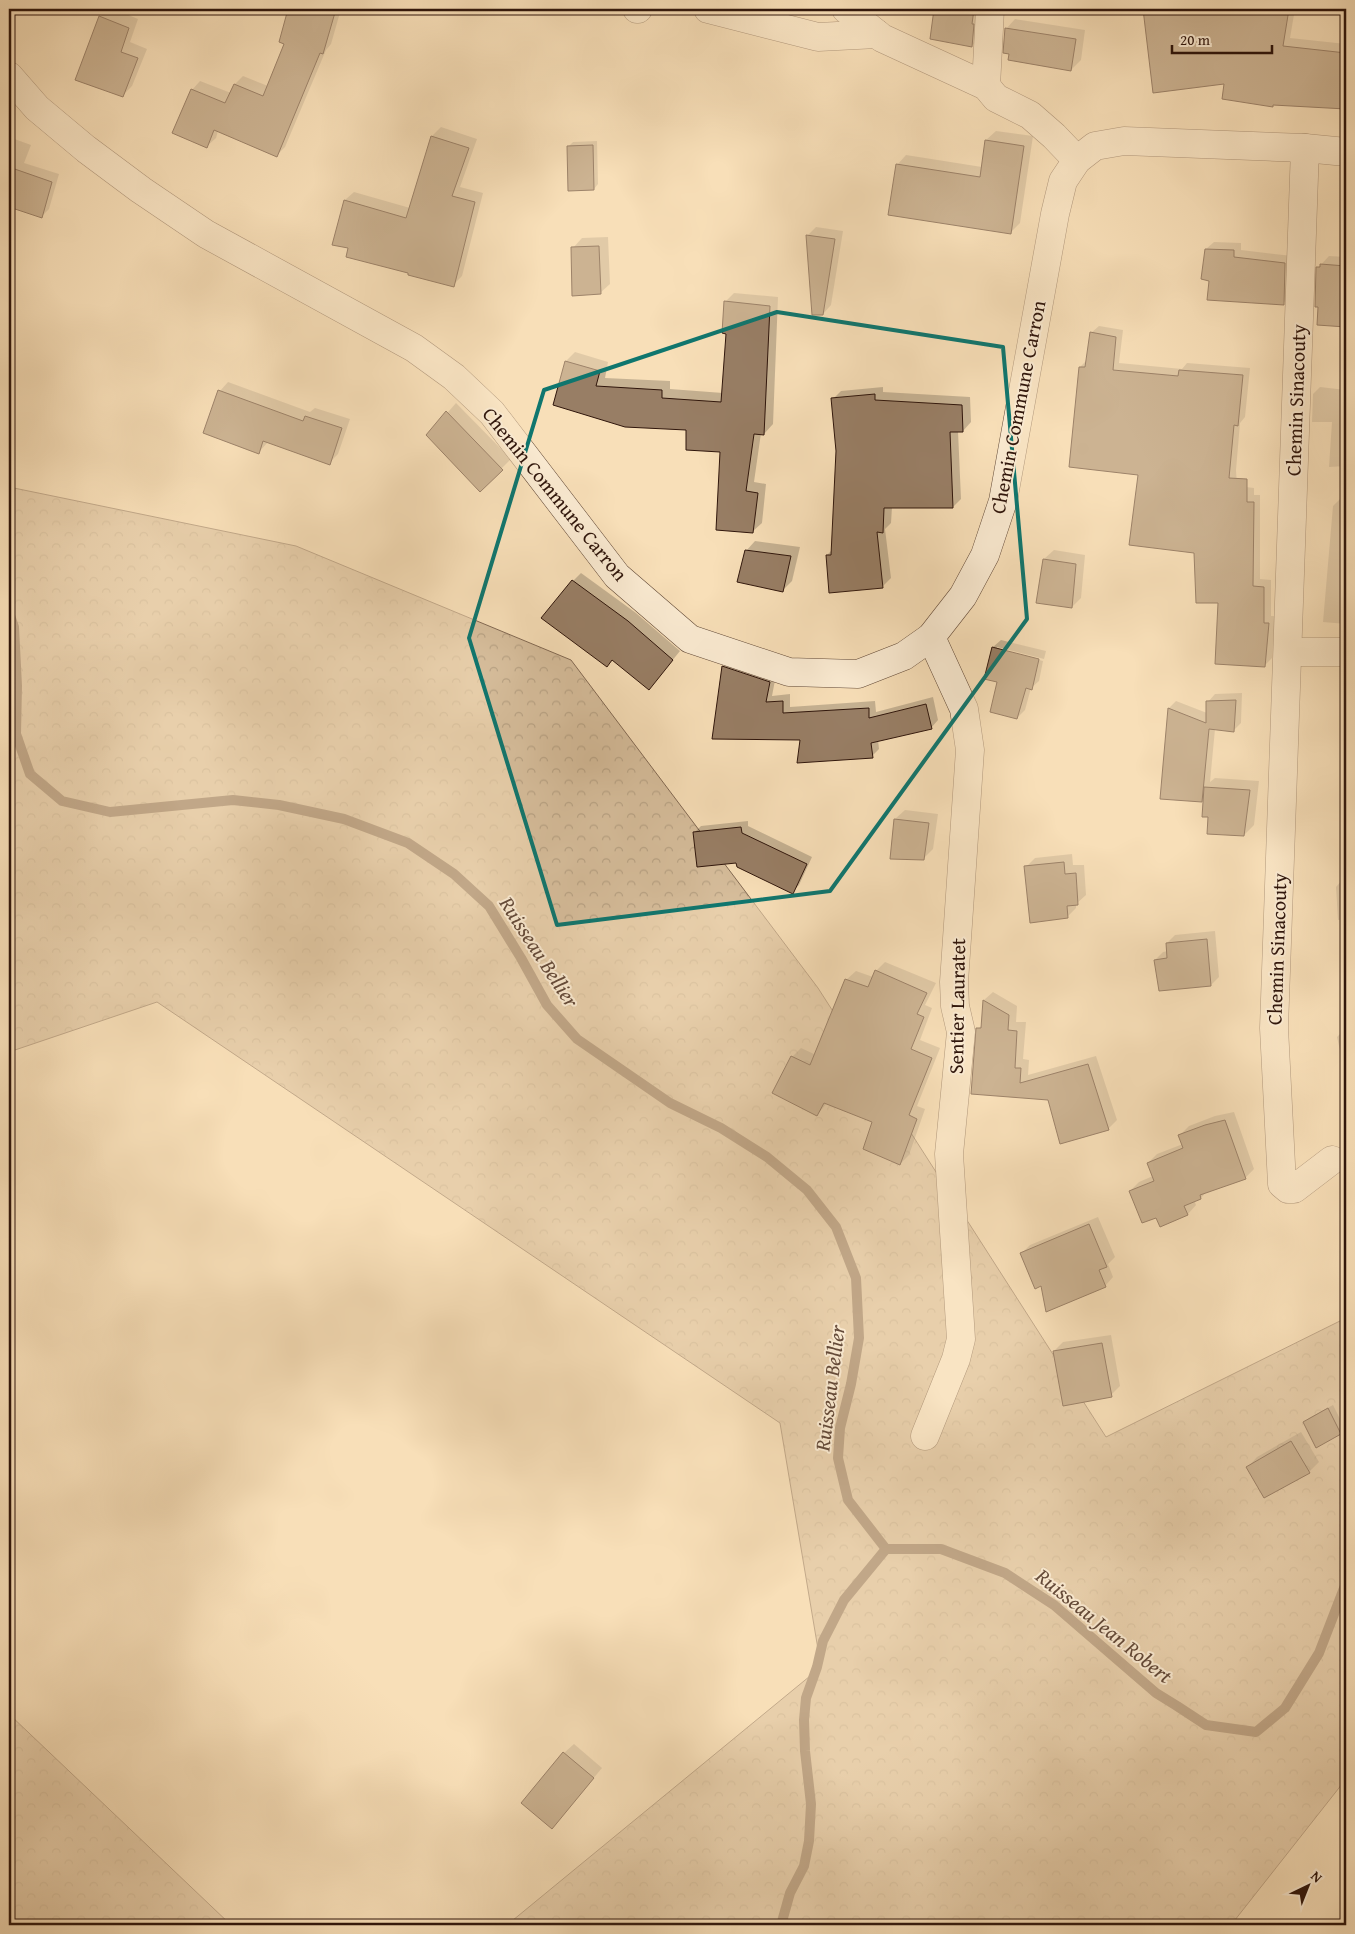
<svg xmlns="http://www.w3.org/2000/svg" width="1355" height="1934" viewBox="0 0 1355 1934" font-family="'Gentium Book Plus',serif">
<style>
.forest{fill:url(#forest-crowns);stroke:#826953}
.shadow{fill:#0003}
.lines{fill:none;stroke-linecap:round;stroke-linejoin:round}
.stream{stroke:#7f654f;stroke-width:10}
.building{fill:#987e65;stroke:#2f150b}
.minor-casing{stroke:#614836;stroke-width:29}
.minor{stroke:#faead1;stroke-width:28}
.marked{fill:none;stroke:#0f766e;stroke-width:4;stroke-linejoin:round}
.labels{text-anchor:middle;stroke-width:4;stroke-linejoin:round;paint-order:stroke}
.street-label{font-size:20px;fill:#2f150b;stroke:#faead1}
.water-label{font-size:21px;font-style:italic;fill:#644a39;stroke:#faead1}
</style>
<defs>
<pattern id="forest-crowns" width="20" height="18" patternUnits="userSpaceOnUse" patternTransform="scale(1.25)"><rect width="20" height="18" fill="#d6bd9b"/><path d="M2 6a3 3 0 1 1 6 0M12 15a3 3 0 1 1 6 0" fill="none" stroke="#b8a284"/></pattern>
</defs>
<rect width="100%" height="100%" fill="#f8dfb8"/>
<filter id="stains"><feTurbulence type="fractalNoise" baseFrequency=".004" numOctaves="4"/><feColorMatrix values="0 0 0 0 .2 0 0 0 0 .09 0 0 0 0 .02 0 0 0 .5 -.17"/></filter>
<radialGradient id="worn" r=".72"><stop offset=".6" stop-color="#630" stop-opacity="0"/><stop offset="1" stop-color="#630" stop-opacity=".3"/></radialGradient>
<g class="forest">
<path d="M9,487L296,546L571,660L818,988L1106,1437L1346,1318V1779L1231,1925H507L821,1667L780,1423L157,1002L9,1052Z"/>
<path d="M9,1714L231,1925H9Z"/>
</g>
<g class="shadow">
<path d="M108,9H114L138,19L130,42L147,49L132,86L122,96L100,17Z"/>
<path d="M289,9H341L331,44L326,50L285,147L277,155L218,131L216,138L207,146L192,90L200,81L231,93L235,84L243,76L268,86L286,43L280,41Z"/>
<path d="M935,9H982L981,36L972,46L931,38Z"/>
<path d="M1144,9H1204L1212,77L1154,92Z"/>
<path d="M1238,9H1295L1290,38L1346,44V108L1274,104L1223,98Z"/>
<path d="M1015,19L1085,30L1081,60L1071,70L1011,53L1006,29Z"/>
<path d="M441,127L477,139L460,187L483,193L462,276L453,285L409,272L349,247L345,200L354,192L410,208L432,136Z"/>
<path d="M996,131L1033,136L1020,223L1011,232L897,165L906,155L982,167L986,140Z"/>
<path d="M9,137L31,145L24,163L59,174L49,209L42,216L9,205Z"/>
<path d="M597,141L598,184L594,189L568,147L573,142Z"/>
<path d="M816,227L843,231L831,305L823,314H813L808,235Z"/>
<path d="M608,237L610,284L600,293L573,248L582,238Z"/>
<path d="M1214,242L1241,243V250L1292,256L1291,296L1283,303L1211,280L1206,249Z"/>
<path d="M1329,256L1346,257V325L1318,324V268Z"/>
<path d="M9,290H11L9,324Z"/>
<path d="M734,293L778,297L773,424L764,434L761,433L754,482L766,484L762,523L752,532L722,450L687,429L625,425L566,361L575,352L608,362L605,378L670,381V389L723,393L728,332L725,302Z"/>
<path d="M1099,326L1123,330L1119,363L1182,369L1187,363L1250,368L1245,417L1240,423L1236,470L1237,486L1254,488V495H1260V579L1271,580V616H1275L1272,658L1265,665L1219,602L1195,552L1139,474L1080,367L1087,360L1091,333Z"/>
<path d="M228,382L310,412L315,408L350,419L338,454L329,463L268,442L259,452L220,391Z"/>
<path d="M883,387V392L970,397L971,422L963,431H958L961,499L953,507H892L891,523L885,529L891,578L883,586L827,555L832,550L837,451L833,399L841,391Z"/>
<path d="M1320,387L1346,390V466L1329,467L1332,422H1312L1313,394Z"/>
<path d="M456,403L511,459L480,490L428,435Z"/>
<path d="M1344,495H1346V624L1323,622L1333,506Z"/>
<path d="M755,541L800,547L792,581L782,591L746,551Z"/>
<path d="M1054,550L1085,555L1081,598L1072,607L1044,559Z"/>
<path d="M581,573L636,613L680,651L649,689L613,660L607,666L573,581Z"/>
<path d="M1001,640L1046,651L1044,659L997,647V649L1043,661L1039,681L1031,688L1025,710L1017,718L998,681L993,647Z"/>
<path d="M730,660L776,675L772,696L790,694V707L875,701L876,712L933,697L938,720L931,728L878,740L879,749L872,756L801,739L723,667Z"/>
<path d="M1242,693L1241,723L1233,731L1215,729L1210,782L1215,778L1259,781L1254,825L1244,835L1209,816L1204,798L1202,801L1162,797L1169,708L1176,701L1207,713L1208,702L1215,694Z"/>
<path d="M905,810L938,814L933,849L923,859L895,819Z"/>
<path d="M748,821V826L812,857L799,885L792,892L737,861L694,833L701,826Z"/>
<path d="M1072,854L1073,865H1084L1086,895L1076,904V908L1067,917L1026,867L1035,858Z"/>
<path d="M1343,879H1346V919L1338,920L1336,887Z"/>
<path d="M1215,931L1219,977L1211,985L1155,960L1163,952L1168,951L1167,943L1175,935Z"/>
<path d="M885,962L936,983L925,1005L932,1008L920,1040L940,1048L917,1106L925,1109L909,1155L900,1164L874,1121L827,1103L817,1115L792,1057L801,1048L816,1055L846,980L856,971L873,977L876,971Z"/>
<path d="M993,992L1017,1006L1016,1022H1026L1023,1059L1029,1060L1028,1075L1096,1056L1117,1120L1108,1129L1049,1099L973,1093L978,1029L983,1024L984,1000Z"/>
<path d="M1346,1028V1077L1337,1037Z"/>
<path d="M1234,1112L1254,1169L1245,1178L1207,1191L1201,1198L1194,1200L1196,1205L1188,1214L1157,1216L1130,1191L1139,1182L1153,1176L1148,1163L1157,1154L1183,1144L1180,1135L1189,1126L1215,1116Z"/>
<path d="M1098,1217L1115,1257L1108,1264L1113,1277L1105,1286L1042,1285L1022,1253L1030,1245Z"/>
<path d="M1111,1335L1120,1386L1111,1395L1054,1351L1063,1342Z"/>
<path d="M1333,1405L1345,1429L1340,1433L1305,1422L1309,1418Z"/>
<path d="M1301,1432L1319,1462L1309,1472L1264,1496L1248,1467L1257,1457Z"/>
<path d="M574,1744L602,1768L561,1817L564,1753Z"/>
</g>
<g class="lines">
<g class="stream">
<path d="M9,613L14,627L17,686L16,734L30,774L62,801L110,812L233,800L279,805L344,819L408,843L454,874L489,906L521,958L547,1005L577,1039L670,1103L721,1128L767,1157L807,1190L836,1227L856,1278L859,1338L851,1384L840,1428L838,1458L848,1500L886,1549"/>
<path d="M784,1925L783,1918L790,1893L804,1866L809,1841L811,1804L805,1751L804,1720L806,1698L817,1667L823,1641L844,1600L886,1549H941L1005,1573L1054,1605L1156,1693L1177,1706L1206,1725L1256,1732L1285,1708L1319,1653L1346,1583"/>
</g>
</g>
<g class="building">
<path d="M288,9H336L323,54L320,53L277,157L214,130L207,148L172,133L191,89L225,103L234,84L263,96L284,44L279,42Z"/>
<path d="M934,9H974L972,24H974L972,47L930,39Z"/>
<path d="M1143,9H1289L1283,46L1346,53V109L1273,105V107L1222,99L1224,84L1153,93Z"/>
<path d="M99,16L129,28L121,52L138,58L123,97L75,80Z"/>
<path d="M1005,28L1076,39L1071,71L1008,60L1009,54L1003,53Z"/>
<path d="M431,136L469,148L452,196L475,202L454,287L408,275V273L346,257L348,248L332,245L344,200L406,218Z"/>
<path d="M985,140L1024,146L1011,234L888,215L896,164L980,177Z"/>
<path d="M593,145L594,190L568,191L567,146Z"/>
<path d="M9,167L52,182L42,218L9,207Z"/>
<path d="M806,235L835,239L823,315H812Z"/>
<path d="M599,246L601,294L572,296L571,247Z"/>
<path d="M1205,249L1234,250V257L1285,263L1284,305L1207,300L1209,281L1201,279Z"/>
<path d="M1320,264L1346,266V327L1317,325L1318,307H1315L1316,267H1320Z"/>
<path d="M724,301L770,306L764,435L754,434L746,491L758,493L753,533L716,530L720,452L686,450V430L625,427L553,405L565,361L600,371L596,386L662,390V398L721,402L726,334L722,333Z"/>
<path d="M1090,332L1116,337L1113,370L1178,376L1179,370L1243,375L1238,426L1234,425L1229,478L1247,479V502H1254L1253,586L1264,587V623H1269L1265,667L1215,664L1218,603H1196L1194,553L1129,545L1138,475L1069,467L1079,367H1085Z"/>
<path d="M218,390L303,421L305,416L342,428L330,465L263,441L259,454L203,433Z"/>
<path d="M875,394V400L962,405L963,432H950L953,508H884L883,533L877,532L883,588L829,593L826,555H831L836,451L831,398Z"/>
<path d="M446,411L503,470L480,492L426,435Z"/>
<path d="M745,550L791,556L783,592L737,582Z"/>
<path d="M1043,559L1076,564L1072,608L1036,603Z"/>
<path d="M572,580L628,621L673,660L649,690L612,660L607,667L541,618Z"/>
<path d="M992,647L1039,659L1032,690L1026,688L1017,719L990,712L997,682L984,679Z"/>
<path d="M722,666L770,682L766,702L783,701V713L869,708V718L926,704L932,729L871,743L873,758L797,763L800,740L712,739Z"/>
<path d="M1236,700L1234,732L1209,729L1202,802L1160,799L1168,708L1206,723V701Z"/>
<path d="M1204,787L1250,790L1244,836L1207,834L1208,817H1202Z"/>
<path d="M894,819L929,823L924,860L890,859Z"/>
<path d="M741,827L742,833L807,864L793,894L737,867L736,863L697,867L693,832Z"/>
<path d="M1064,862L1065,874L1076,873L1078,905L1067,906L1068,918L1030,923L1024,866Z"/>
<path d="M1207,939L1211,986L1159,991L1154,960L1167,958L1166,943Z"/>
<path d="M875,970L927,993L917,1014L924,1017L911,1049L932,1058L909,1115L917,1119L900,1165L863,1149L872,1122L824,1103L817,1116L772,1093L791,1056L810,1065L845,979L868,987Z"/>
<path d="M983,1000L1009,1015L1008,1030L1017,1031L1015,1068H1021L1020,1083L1088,1064L1109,1130L1060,1144L1048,1100L971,1094L976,1028H981Z"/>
<path d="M1225,1120L1246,1179L1200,1195L1201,1199L1184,1206L1188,1215L1160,1227L1156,1218L1142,1223L1129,1191L1154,1181L1147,1163L1183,1148L1178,1135L1205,1125Z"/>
<path d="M1089,1224L1107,1267L1099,1270L1106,1287L1046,1312L1041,1286L1035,1289L1020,1253Z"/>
<path d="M1102,1343L1112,1397L1063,1406L1053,1351Z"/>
<path d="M1328,1408L1341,1434L1316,1448L1303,1422Z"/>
<path d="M1291,1441L1310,1473L1264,1498L1246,1467Z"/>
<path d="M563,1752L594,1778L552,1829L521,1803Z"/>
</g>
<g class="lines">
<g class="minor-casing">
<g id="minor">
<path d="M637,9H638"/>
<path d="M708,9L818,37L877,34"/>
<path d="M846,9L882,38L986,86L996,98L1030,115L1054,136L1077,160"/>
<path d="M9,76L37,108L86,149L141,190L206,234L414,348L454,377L492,413L617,576L690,639L789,672L858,674L904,656L931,637L963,596L985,555L1003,501L1055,214L1063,181L1077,160L1095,146L1124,141L1305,148L1346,152"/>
<path d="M986,86L990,9"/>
<path d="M1305,148L1274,1028L1282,1184L1288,1189H1294L1332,1160"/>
<path d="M1288,652H1346"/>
<path d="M925,1436L956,1359L961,1339L949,1154L961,1032L955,1006L954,982L970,750L964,709L931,637"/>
</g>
</g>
<use href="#minor" class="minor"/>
</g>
<path d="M0 0H1355V1934H0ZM777,312L1003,347L1027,619L830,891L557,925L469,638L544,390Z" fill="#f8dfb8" fill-opacity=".55" fill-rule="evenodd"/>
<path class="marked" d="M777,312L1003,347L1027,619L830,891L557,925L469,638L544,390Z"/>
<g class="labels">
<g class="street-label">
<text transform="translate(1296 400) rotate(-88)" y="7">Chemin Sinacouty</text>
<text transform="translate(1018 407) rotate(-79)" y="7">Chemin Commune Carron</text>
<text transform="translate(555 494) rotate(51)" y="7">Chemin Commune Carron</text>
<text transform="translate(1277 949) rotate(-88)" y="7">Chemin Sinacouty</text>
<text transform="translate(957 1006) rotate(-89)" y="7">Sentier Lauratet</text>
</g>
<g class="water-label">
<text transform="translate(539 952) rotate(57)" y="7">Ruisseau Bellier</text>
<text transform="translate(830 1388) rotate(-83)" y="7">Ruisseau Bellier</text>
<text transform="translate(1104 1626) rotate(39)" y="7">Ruisseau Jean Robert</text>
</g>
</g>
<rect width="1355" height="1934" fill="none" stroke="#f8dfb8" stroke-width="30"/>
<rect x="10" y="10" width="1335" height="1914" fill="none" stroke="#2f150b" stroke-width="2.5"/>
<rect x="15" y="15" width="1325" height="1904" fill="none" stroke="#2f150b"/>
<g transform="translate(1308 1886) rotate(43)" stroke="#faead1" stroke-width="4" paint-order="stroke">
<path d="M0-4L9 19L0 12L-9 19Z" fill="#2f150b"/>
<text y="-8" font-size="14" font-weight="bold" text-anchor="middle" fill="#2f150b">N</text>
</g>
<path d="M1172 45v8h100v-8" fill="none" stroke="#2f150b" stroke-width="2.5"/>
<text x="1180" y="45" font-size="15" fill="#2f150b" stroke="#faead1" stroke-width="4" paint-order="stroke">20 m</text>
<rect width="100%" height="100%" filter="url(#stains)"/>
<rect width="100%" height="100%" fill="url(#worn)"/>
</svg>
